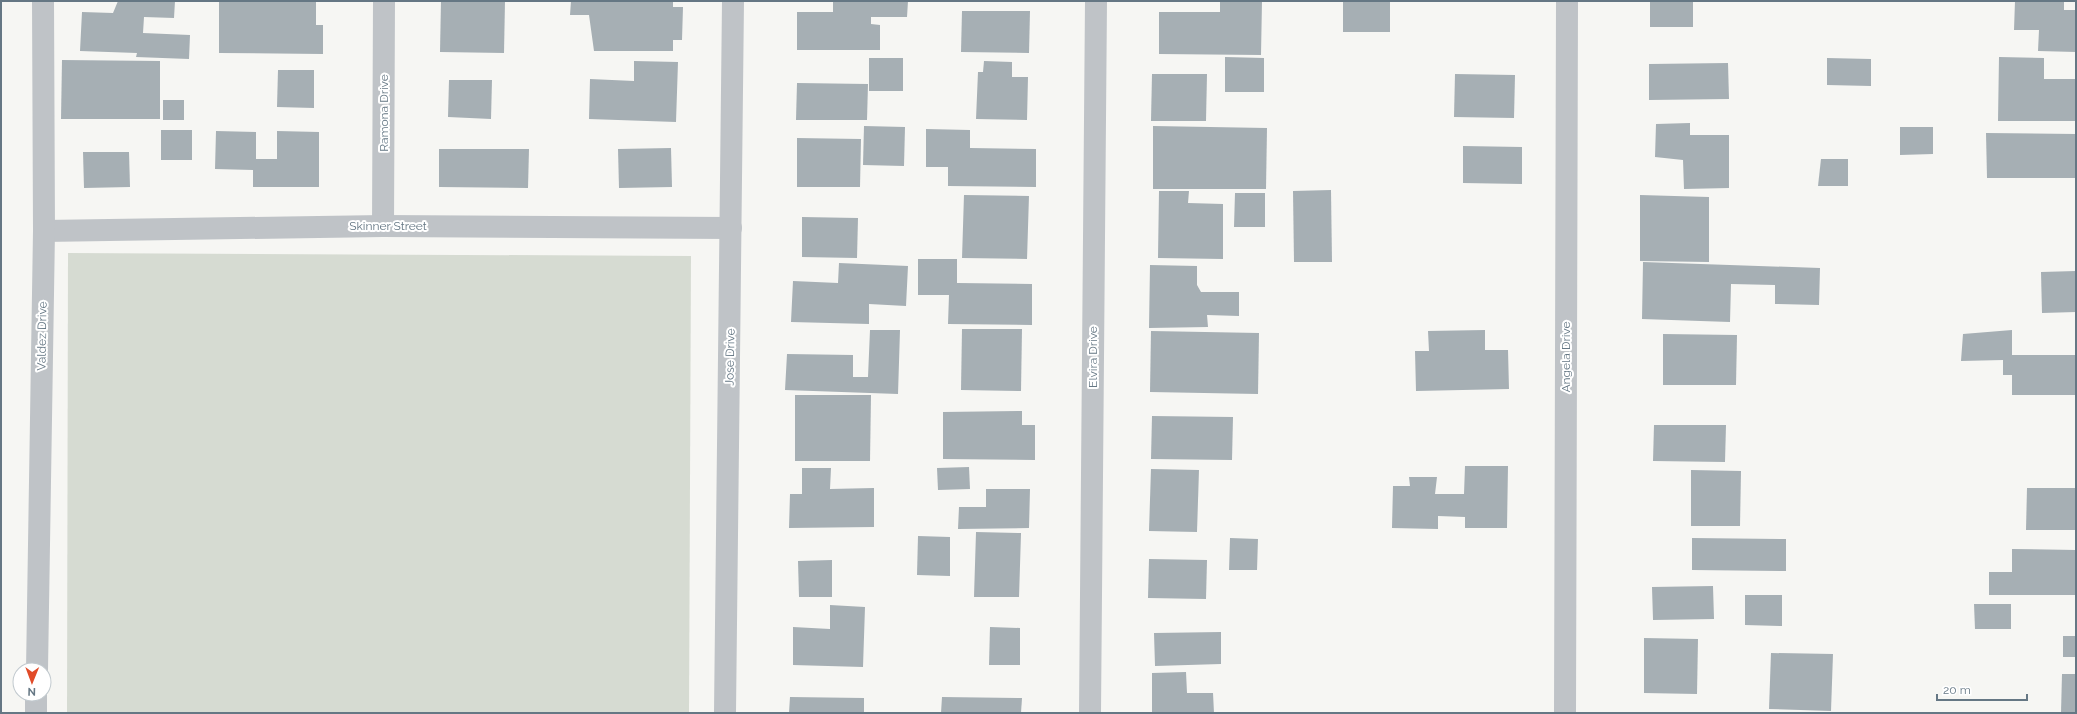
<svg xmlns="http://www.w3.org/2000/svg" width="2077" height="714" viewBox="0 0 2077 714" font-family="Raleway,sans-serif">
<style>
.green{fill:#d6dbd2}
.building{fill:#a6afb4}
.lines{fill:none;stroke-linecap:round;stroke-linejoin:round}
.street{stroke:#bfc3c7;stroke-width:22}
.labels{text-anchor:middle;stroke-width:4;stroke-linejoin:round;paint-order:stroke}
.street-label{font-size:12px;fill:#657784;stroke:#fff}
</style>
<rect width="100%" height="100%" fill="#f6f6f3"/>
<path class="green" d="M68,253L691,256L689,713H67Z"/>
<g class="building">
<path d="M118,1H175L174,18L144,17L143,33L190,35L189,59L136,57L137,53L80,51L82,12L113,13Z"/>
<path d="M219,1H316V25H323V54L219,53Z"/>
<path d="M441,1H505L504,53L440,52Z"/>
<path d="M571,1H673V7H683L682,40H673V51H594L589,15H570Z"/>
<path d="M833,1H908L907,17H871V24L880,25V50H797V12H833Z"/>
<path d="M1220,1H1262L1261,55L1159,54V12H1220Z"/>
<path d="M1343,1L1390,2V32H1343Z"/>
<rect x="1650" y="1" width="43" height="26"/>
<path d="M2015,1H2064V10H2076V52L2038,51L2039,30H2014Z"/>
<path d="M962,11H1030L1029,53L961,52Z"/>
<path d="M1225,57L1264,58V92H1225Z"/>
<path d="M1999,57L2044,58V79H2076V121H1998Z"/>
<rect x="869" y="58" width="34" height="33"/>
<path d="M1827,58L1871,59V86L1827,85Z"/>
<path d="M62,60L160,61V119H61Z"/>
<path d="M634,61L678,62L676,122L589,119L590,79L634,81Z"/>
<path d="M984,61L1012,62V77H1028L1027,120L976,119L978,72H983Z"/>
<path d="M1728,63L1729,99L1649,100V64Z"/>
<path d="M278,70H314V108L277,107Z"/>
<path d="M1152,74H1207L1206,121H1151Z"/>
<path d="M1455,74L1515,75L1514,118L1454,117Z"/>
<path d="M449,80H492L491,119L448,117Z"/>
<path d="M797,83L868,84L867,120H796Z"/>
<rect x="163" y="100" width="21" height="20"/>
<path d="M1690,123V135H1729V188L1684,189L1683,160L1655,157L1656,124Z"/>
<path d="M864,126L905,127L904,166L863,165Z"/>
<path d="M1153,126L1267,128L1266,189H1153Z"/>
<path d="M1900,127H1933V154L1900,155Z"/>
<path d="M926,129L970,130V148L1036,149V187L948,186V167H926Z"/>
<rect x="161" y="130" width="31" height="30"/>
<path d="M216,131L256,132V159H277V131L319,132V187H253V170L215,169Z"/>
<path d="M1986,133L2076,134V178H1987Z"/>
<path d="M797,138L861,139L860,187H797Z"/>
<path d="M1463,146L1522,147V184L1463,183Z"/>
<path d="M671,148L672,187L619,188L618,149Z"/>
<path d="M439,149H529L528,188L439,187Z"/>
<path d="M83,152H129L130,187L84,188Z"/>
<path d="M1821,159H1848V186H1818Z"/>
<path d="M1331,190L1332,262H1294L1293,191Z"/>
<path d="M1159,191H1189L1188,203L1223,204V259L1158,258Z"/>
<path d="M1235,193H1265V227H1234Z"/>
<path d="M964,195L1029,196L1027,259L962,258Z"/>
<path d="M1640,195L1709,197V262L1640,261Z"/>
<path d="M802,217L858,218L857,258L802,257Z"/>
<path d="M918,259H957V283L1032,284V325L948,324L949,295H918Z"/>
<path d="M1643,262L1820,268L1819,305L1775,304V285L1731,284L1730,322L1642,319Z"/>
<path d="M839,263L908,266L906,306L869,304V324L791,322L793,281L838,283Z"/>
<path d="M1150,265L1197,266V285L1201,292H1239V316L1207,315L1208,327L1149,328Z"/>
<path d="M2076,271V312L2042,313L2041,272Z"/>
<path d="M962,329H1022L1021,391L961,390Z"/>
<path d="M870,330H900L898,394L785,390L787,354L853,355V377H868Z"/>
<path d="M1485,330V350H1508L1509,389L1416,391L1415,351H1429L1428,331Z"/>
<path d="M2012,330V355H2076V395H2012V375H2003V360L1961,361L1963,334Z"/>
<path d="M1151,331L1259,333L1258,394L1150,392Z"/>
<path d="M1663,334L1737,335L1736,385H1663Z"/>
<path d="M795,395H871L870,461H795Z"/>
<path d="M1022,411V425H1035V460L943,459V412Z"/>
<path d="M1152,416L1233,417L1232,460L1151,459Z"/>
<path d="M1654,425H1726L1725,462L1653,461Z"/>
<path d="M1465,466H1508L1507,528H1465V517L1438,516V529L1392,528L1393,486H1410L1409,477H1437L1435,494H1464Z"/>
<path d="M969,467L970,489L938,490L937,468Z"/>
<path d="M802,468H831L830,489L874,488V527L789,528L790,494H802Z"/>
<path d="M1151,469L1199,470L1197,532L1149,531Z"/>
<path d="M1691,470L1741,471L1740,526H1691Z"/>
<path d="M2027,488H2076V530H2026Z"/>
<path d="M986,489H1030L1029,528L958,529L959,507H986Z"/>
<path d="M976,532L1021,533L1019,597H974Z"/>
<path d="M918,536L950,537V576L917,575Z"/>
<path d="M1230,538L1258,539L1257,570H1229Z"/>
<path d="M1692,538L1786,539V571L1692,570Z"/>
<path d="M2012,549L2076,550V595H1989V572H2012Z"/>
<path d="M1149,559L1207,560L1206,599L1148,598Z"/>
<path d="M832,560V597H799L798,561Z"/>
<path d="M1713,586L1714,619L1653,620L1652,587Z"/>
<path d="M1745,595H1782V626L1745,625Z"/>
<path d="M1974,604H2011V629H1975Z"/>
<path d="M830,605L865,607L863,667L793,665V627L830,629Z"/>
<path d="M990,627L1020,628V665H989Z"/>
<path d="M1221,632V664L1155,666L1154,633Z"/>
<rect x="2063" y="636" width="13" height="21"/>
<path d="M1644,638L1698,639L1697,694L1644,693Z"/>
<path d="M1771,653L1833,654L1831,711L1769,709Z"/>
<path d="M1186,672L1187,693H1213L1214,713H1152V673Z"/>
<path d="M2062,674H2076V713H2061Z"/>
<path d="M790,697L864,698V713H789Z"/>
<path d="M942,697L1022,698L1021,713H941Z"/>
</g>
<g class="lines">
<g class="street">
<path d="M383,226L384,1"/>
<path d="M44,231L383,226L731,228"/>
<path d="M37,670L44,231L43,1"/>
<path d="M36,713V694"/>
<path d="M725,713L733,1"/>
<path d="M1090,713L1096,1"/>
<path d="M1565,713L1567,1"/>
</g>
</g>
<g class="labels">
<g class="street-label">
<text transform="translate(384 113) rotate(-90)" y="4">Ramona Drive</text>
<text x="388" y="230">Skinner Street</text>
<text transform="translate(42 336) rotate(-89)" y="4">Valdez Drive</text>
<text transform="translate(730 357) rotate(-89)" y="4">Jose Drive</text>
<text transform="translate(1093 357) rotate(-90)" y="4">Elvira Drive</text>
<text transform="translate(1566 357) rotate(-90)" y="4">Angela Drive</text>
</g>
</g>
<rect width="2077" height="714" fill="none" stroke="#657784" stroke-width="4"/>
<g transform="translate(32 682) rotate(181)"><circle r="19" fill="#ffffff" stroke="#c1c9ce"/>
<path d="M0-3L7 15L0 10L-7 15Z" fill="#e14b28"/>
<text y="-6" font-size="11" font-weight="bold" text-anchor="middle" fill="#657784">N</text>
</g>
<path d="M1937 694v6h90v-6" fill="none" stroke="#657784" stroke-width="2"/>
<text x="1943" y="694" font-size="12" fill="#657784" stroke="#ffffff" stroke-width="3" paint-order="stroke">20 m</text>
</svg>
